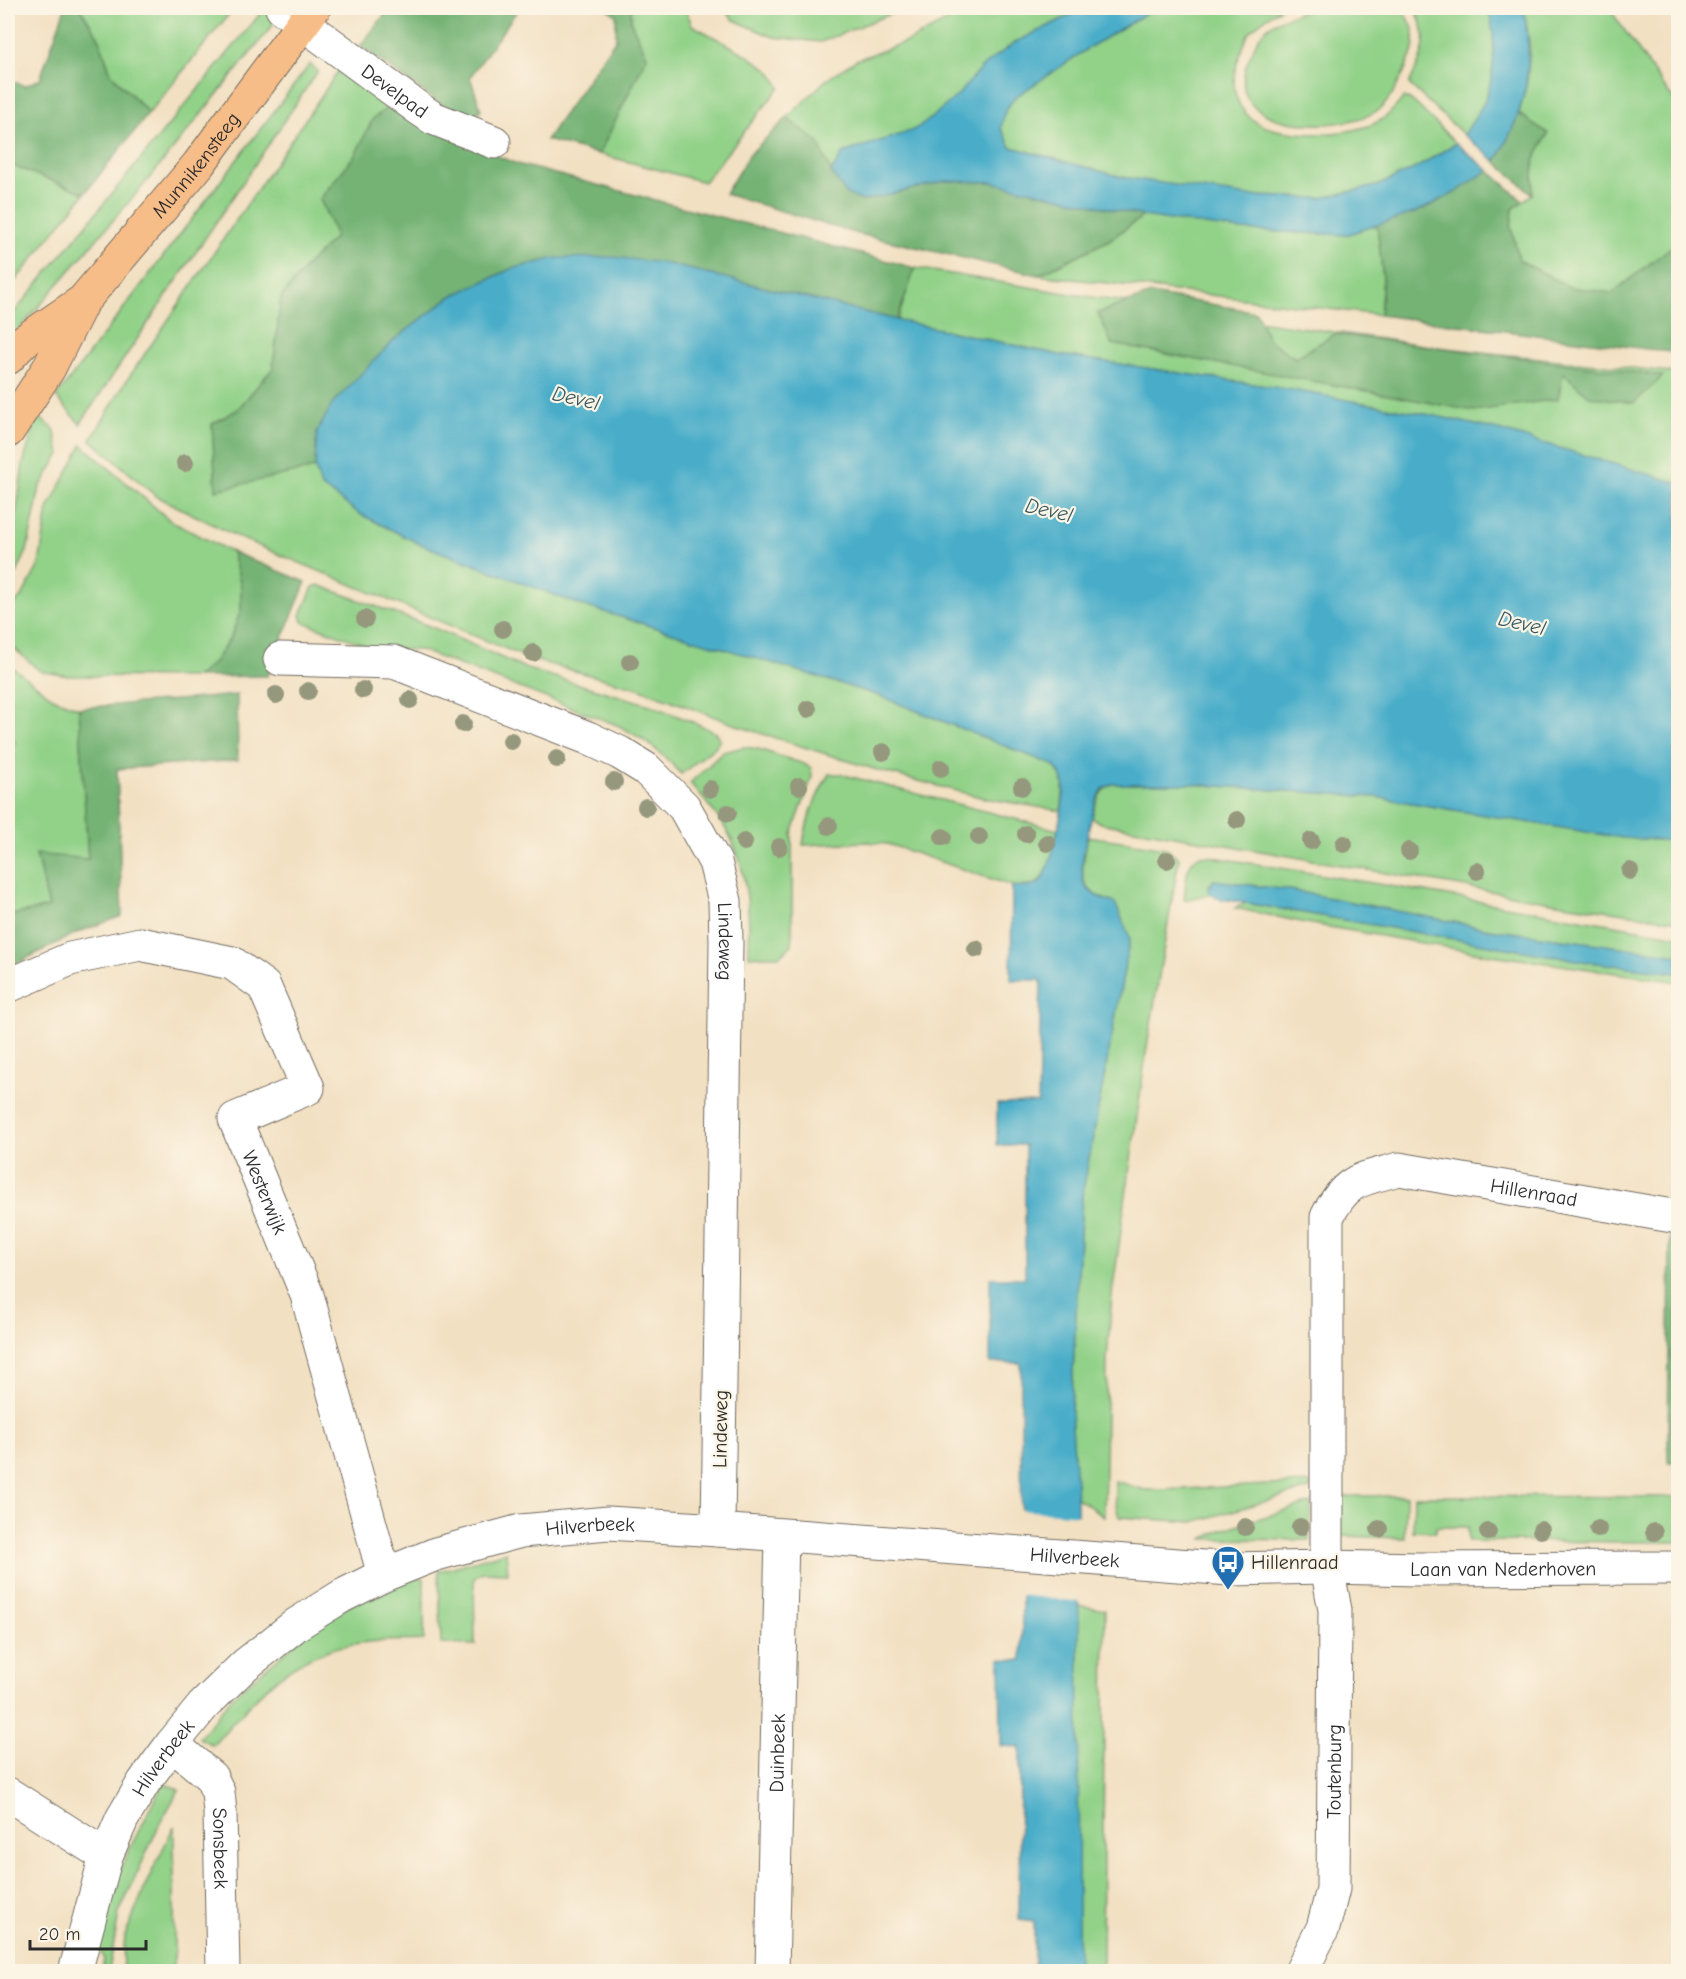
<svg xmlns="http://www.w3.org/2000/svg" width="1686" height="1979" viewBox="0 0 1686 1979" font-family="'Comic Neue',sans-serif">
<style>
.green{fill:#91d188;stroke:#5e7e5a;stroke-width:1.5}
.forest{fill:#74b374;stroke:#506f50;stroke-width:1.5}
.water{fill:#49adc9;stroke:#3a6c7a;stroke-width:1.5}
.pier{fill:#f2e0c2}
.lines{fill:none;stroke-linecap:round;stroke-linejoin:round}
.minor-casing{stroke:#716a60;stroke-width:35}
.major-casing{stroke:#716a60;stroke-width:35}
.minor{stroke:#fff;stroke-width:33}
.major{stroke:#f7bd88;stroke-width:33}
.tree{fill:#96987e}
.labels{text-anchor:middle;stroke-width:4.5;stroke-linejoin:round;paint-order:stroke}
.street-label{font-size:20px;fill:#2b2b2b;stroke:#fcf5e5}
.poi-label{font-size:20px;fill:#2b2b2b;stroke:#fcf5e5;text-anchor:start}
.water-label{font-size:21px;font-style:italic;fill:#365862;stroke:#fcf5e5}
</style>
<rect width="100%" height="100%" fill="#fcf5e5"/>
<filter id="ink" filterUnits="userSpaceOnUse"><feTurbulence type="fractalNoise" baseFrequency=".0167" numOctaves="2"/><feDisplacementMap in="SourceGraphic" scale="12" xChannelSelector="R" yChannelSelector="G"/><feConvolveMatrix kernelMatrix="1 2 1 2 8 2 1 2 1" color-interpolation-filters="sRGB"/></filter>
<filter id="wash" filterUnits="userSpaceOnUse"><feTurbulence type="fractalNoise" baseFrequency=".008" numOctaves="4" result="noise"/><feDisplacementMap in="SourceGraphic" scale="24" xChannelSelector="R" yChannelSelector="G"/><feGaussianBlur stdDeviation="1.35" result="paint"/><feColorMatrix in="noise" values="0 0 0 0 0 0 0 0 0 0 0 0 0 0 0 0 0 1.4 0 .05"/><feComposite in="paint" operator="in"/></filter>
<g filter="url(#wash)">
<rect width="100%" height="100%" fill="#f2e0c2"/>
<g class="green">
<path d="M80,8H234L149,113L111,74L98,36Z"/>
<path d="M265,8L272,14L273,25L148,180L8,342V320Z"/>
<path d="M631,8H685L692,25L747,55L771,72L780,87L704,182L599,154L647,56L631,23Z"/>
<path d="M722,8H905L821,42L773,37L734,20Z"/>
<path d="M973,8H1085L1016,42L983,66L958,95L924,124L912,131L843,153L831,172L787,118L826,80L856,60L909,41Z"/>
<path d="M1155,8H1281C1270,15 1258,22 1249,33C1246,38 1244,44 1242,50C1231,75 1229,101 1253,120C1279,140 1354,137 1381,120C1391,114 1397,105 1404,97L1415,103L1456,143L1418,167L1377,186L1321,198L1248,196L1122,177L1011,147L1000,128L1005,111L1014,98L1090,47Z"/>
<path d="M1311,8H1399C1417,24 1418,44 1407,65C1401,79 1392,98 1381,108C1366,120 1343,123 1324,124C1282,126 1224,113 1250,56C1254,47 1258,35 1266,29C1278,18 1297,14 1311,8Z"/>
<path d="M1413,8H1488C1496,35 1496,71 1486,98C1481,110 1471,123 1464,135L1409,84C1423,54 1433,38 1413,8Z"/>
<path d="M1524,8H1609L1669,94L1678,104V242L1612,293L1569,288L1519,260L1511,227L1513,209L1532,194L1534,161L1548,134L1519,114L1527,83L1530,48Z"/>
<path d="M310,64L318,71L80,424L56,397Z"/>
<path d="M343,64L393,103L373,119L355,155L320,199L336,236L308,264L281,298L273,368L237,410L212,424L216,489L315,468L321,486L360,514L420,544L578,604L877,695L1053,765C1067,780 1063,793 1061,811L984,798L880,771L747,729L638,688L530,659L240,538L156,496L91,440L123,386Z"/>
<path d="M8,164L85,193L8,290Z"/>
<path d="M1143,216L1241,230L1346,235L1377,224L1383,278L1380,315L1038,275L1109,240Z"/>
<path d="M915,268L1071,294L1437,347L1678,373V483L1502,431L1436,416L1286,389L1060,355L897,320Z"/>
<path d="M37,416L54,429L60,454L40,487L27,551L13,581L8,587V564L10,561L23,464Z"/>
<path d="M82,445L172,522L232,552L241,585V610L231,637L215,661L197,677L68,676L40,671L8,643V611L22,596L39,565L48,509Z"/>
<path d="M318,585L432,627L527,669L650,705L700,725L716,733L720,740L715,747L681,774C662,752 643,738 617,725L420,650L376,649L303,622L301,615L313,587Z"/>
<path d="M8,664L55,699L79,708L88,860L36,855L49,907L8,916V765L13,761L15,742L8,733Z"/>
<path d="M744,747L758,749L804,764L811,768L812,777L792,834V945L779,956H749C750,914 748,863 724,826C714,811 702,797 690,783L723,752Z"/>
<path d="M829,774H840L1058,830C1049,860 1051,892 1012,886L888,844L868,842L803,845C806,821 816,796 829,774Z"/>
<path d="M1112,784H1190L1376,797L1623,838L1678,841V921L1563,904L1100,823L1092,818C1096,802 1098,792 1112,784Z"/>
<path d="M1088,836L1166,848L1179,858L1146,1053L1112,1294L1107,1359L1104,1516L1077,1498L1076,1492L1071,1412L1082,1196L1130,938L1115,903C1073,890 1082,872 1088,836Z"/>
<path d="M1201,855L1402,888L1678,936V955L1489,929L1295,891L1214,880L1208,887L1211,894L1184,900C1186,885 1184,861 1201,855Z"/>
<path d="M1246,903L1582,961L1678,973V982L1485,954L1306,923L1235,908Z"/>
<path d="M1115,1481L1145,1490H1162L1311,1483L1310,1489L1193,1522L1119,1517L1115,1501Z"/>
<path d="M1356,1496H1406L1405,1538L1339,1536V1497Z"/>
<path d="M1414,1496L1678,1497V1542L1468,1541V1527H1436V1532L1413,1531Z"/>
<path d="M1311,1503L1309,1540L1202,1539L1224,1529Z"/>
<path d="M506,1552L508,1573L482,1572L474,1578L475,1645L441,1644L439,1571Z"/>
<path d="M424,1578V1640C403,1641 381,1640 360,1643C290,1652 257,1696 213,1745L199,1738L232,1697L325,1618L403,1579Z"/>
<path d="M1078,1605L1105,1610L1102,1971L1078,1972Z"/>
<path d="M164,1783L179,1790L160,1823L119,1913L109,1971H102L104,1959L96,1945L104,1905L134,1840Z"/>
<path d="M174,1826V1971H122L125,1936L147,1882Z"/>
</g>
<g class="forest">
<path d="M65,8H80L98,36L111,74L149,113L85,193L8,164V79L25,86L40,79Z"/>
<path d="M390,8H519L470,77L481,110L464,121L360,46Z"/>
<path d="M606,8H631V23L647,56L599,154L546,140L616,39V15Z"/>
<path d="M393,103L432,129L517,164L915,268L897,320L664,263L511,269L450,297L393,341L317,432L315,468L216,490L212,424L237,410L273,368L281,298L308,264L336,236L320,199L355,155L373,119Z"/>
<path d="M1519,114L1548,133L1534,161L1532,194L1495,161L1500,155Z"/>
<path d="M787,118L818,142L831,172L863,201L945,181L992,182L1143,216L1109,240L1038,275L854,233L725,194L748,156Z"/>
<path d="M1488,170L1523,201L1513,209L1511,227L1519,260L1569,287L1612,293L1678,242V353L1380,315L1383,278L1377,224L1417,212L1456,192Z"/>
<path d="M1151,294L1256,312L1269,340L1295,358L1335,334L1663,376L1634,403L1589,396L1563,373L1558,399L1474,411L1112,344L1098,313Z"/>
<path d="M232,552L306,582L267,676L197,677L215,661L231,637L241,610V585Z"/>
<path d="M237,695L238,760L117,769L122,916L76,933L8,968V916L49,907L36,854L88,859L79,708Z"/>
<path d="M1670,1232L1678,1233V1462H1668Z"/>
</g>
<g class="water">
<path d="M1085,8H1155L1090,47L1014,98L1005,111L1001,128L1011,147L1122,177L1248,196L1321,198L1377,186L1418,167L1456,143L1488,170L1456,192L1417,212L1346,235L1241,230L1143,216L992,182L945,181L863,201L846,194L831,172L843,153L911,131L924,124L958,95L983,66L1016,42Z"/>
<path d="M1488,8H1524C1531,54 1531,88 1511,132C1506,142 1502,153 1495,161L1464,135C1471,123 1481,110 1486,98C1496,71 1496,35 1488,8Z"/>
<path d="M613,257L664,263L897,320L1060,355L1286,389L1436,416L1502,431L1678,483V841L1623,838L1376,797L1190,784H1112L1103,789L1097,798C1092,816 1075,872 1086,887C1093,896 1105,900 1115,903L1130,938L1082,1196L1074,1354L1071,1412L1077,1498L1079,1610L1078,1971H1034V1921L1019,1919L1020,1747L1001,1746L1000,1659L1022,1660L1021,1363H990V1278H1025V1145H997V1104L1038,1103L1041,980H1011L1012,886C1022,888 1035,888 1042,880C1051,868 1065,801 1064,785C1064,777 1059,771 1053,765L877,695L578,604L420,544L360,514L321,486L315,468L317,432L333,403L393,341L450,297L511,269L556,258Z"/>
<path d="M1214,880L1295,891L1489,929L1678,955V973L1582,961L1217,898L1211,894L1208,890Z"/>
</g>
<path class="pier" d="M1018,1510L1081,1515V1602L1018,1595Z"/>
</g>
<g filter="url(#ink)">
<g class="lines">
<g class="minor-casing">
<g id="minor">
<path id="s1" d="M282,8L418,108L433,118L494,142"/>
<path id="s2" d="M280,659L394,662L588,738L620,753L646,769L684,807L715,862L725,901L726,942L718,1530"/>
<path id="s3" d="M8,986L70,959L140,944L232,963L264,986L308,1088L235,1119L307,1295L384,1575"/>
<path id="s4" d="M172,1744L211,1777L218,1792L220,1812L223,1972"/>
<path d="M8,1794L106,1856"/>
<path id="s5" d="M75,1972L106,1856L122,1819L144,1782L172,1744L203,1706L245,1665L297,1624L342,1596L384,1575L436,1554L521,1531L608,1523L718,1530L1230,1569L1327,1567L1418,1569L1678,1568"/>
<path id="s6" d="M772,1972L782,1536"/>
<path id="s7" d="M1301,1972L1323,1928L1333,1889L1335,1610L1327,1567V1217C1347,1178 1360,1180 1399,1169L1678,1217"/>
</g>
</g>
<g class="major-casing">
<g id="major">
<path d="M8,358L24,341L80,303"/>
<path id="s8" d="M8,431L49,368L82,302L198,165L314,8"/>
</g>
</g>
<use href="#minor" class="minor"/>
<use href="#major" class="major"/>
</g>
<g class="tree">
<circle cx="185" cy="463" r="9"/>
<circle cx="365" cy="619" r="9"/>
<circle cx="503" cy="629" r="9"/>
<circle cx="533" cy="653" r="9"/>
<circle cx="630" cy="662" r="9"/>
<circle cx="363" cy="690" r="9"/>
<circle cx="308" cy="691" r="9"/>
<circle cx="276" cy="695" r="9"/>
<circle cx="410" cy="700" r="9"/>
<circle cx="808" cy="709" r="9"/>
<circle cx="463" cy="724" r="9"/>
<circle cx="511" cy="741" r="9"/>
<circle cx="883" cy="752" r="9"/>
<circle cx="557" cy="759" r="9"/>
<circle cx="941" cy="768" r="9"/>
<circle cx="614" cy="782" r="9"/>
<circle cx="799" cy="786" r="9"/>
<circle cx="1022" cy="787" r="9"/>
<circle cx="710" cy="789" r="9"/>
<circle cx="646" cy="807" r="9"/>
<circle cx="728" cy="813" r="9"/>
<circle cx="1237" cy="820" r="9"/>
<circle cx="829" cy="826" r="9"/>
<circle cx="1026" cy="834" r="9"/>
<circle cx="943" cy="837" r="9"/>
<circle cx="979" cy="837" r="9"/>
<circle cx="1311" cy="841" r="9"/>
<circle cx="744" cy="842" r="9"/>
<circle cx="1047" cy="843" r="9"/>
<circle cx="1344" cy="844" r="9"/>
<circle cx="779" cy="847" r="9"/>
<circle cx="1409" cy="851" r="9"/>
<circle cx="1167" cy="860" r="9"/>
<circle cx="1477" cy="871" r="9"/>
<circle cx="1630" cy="871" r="9"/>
<circle cx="976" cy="949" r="9"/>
<circle cx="1245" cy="1527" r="9"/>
<circle cx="1300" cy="1527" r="9"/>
<circle cx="1379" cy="1529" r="9"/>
<circle cx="1598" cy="1529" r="9"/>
<circle cx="1541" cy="1530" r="9"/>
<circle cx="1488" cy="1532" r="9"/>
<circle cx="1654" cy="1532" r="9"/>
</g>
</g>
<defs>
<g id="bus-pin" transform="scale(1.725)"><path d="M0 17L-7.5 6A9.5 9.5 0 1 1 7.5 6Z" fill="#1f6fb2" stroke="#fcf5e5"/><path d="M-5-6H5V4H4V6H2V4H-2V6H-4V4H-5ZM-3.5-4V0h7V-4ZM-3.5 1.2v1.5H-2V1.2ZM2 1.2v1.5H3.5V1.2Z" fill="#fff"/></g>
</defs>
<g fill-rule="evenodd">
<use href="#bus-pin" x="1228" y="1562"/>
</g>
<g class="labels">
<g class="street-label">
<text dy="7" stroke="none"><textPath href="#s1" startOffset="140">Develpad</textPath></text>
<text dy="7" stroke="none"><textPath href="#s8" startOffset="327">Munnikensteeg</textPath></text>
<text dy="7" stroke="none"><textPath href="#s2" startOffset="586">Lindeweg</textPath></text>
<text dy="7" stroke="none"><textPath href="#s3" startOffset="542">Westerwijk</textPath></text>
<text dy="7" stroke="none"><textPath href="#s7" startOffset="990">Hillenraad</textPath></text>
<text transform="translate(720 1429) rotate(-89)" y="7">Lindeweg</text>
<text dy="7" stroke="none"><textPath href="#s5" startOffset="738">Hilverbeek</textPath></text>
<text dy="7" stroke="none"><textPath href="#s5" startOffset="1224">Hilverbeek</textPath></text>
<text dy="7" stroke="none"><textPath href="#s5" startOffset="1653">Laan van Nederhoven</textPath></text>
<text dy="7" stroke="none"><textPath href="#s6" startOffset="219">Duinbeek</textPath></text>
<text dy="7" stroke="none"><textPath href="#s5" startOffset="234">Hilverbeek</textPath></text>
<text dy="7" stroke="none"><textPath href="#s7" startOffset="207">Toutenburg</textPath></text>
<text dy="7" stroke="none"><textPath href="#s4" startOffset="124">Sonsbeek</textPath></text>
</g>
<g class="poi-label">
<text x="1251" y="1569">Hillenraad</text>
</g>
<g class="water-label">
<text transform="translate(576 398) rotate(13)" y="7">Devel</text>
<text transform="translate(1049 510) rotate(13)" y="7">Devel</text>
<text transform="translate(1522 623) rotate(13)" y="7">Devel</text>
</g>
</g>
<rect width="1686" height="1979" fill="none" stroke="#fcf5e5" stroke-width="30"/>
<path d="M30 1940v9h116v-9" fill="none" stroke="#2b2b2b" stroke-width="3"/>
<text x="39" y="1940" font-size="18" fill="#2b2b2b" stroke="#fcf5e5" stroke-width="4.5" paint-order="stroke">20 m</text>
</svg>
